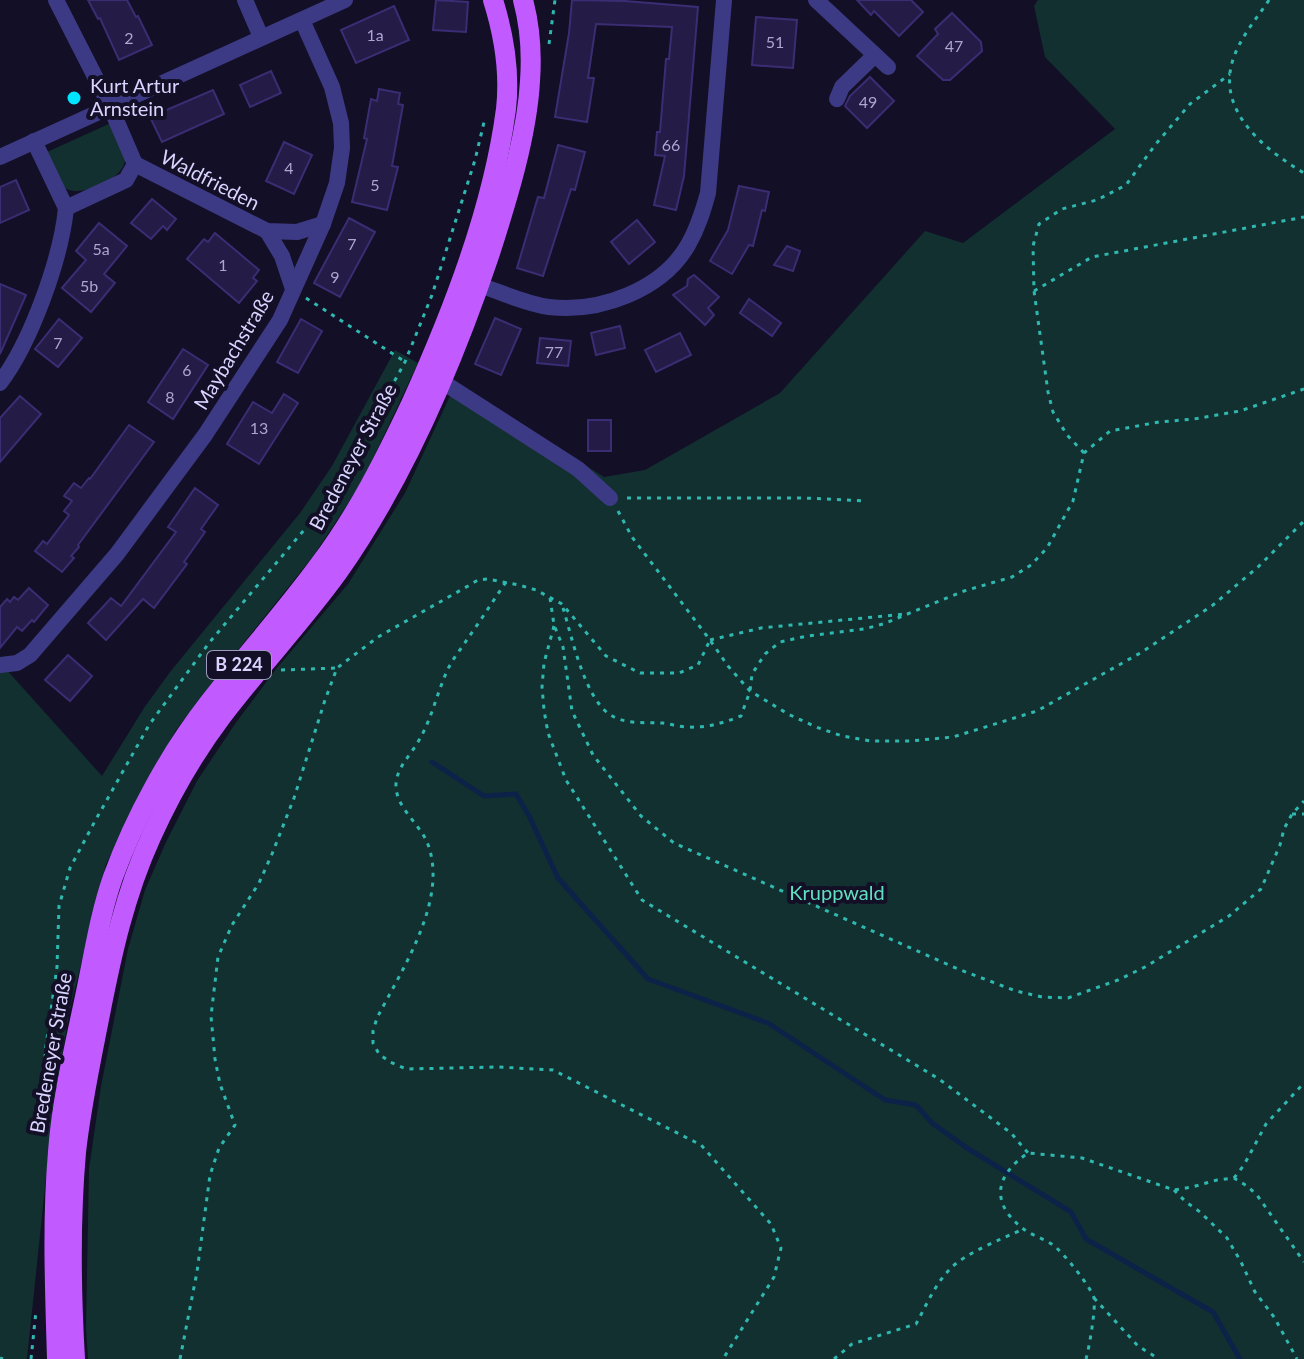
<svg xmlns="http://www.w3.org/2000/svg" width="1304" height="1359" viewBox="0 0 1304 1359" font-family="Lato,sans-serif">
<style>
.green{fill:#12302f}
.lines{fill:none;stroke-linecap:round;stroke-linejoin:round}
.stream{stroke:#0c2248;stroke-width:5}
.building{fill:#241b47;stroke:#3b2d73;stroke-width:2}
.path{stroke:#2fb8b0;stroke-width:3;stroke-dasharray:4 6;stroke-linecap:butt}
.minor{stroke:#3d3a85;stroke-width:16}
.major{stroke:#c25bff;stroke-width:20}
.poi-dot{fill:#00e5ff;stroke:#130f26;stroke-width:3}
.labels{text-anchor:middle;stroke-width:8;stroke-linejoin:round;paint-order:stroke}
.number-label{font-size:16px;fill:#aca6d1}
.shield{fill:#130f26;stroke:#9e99be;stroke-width:2}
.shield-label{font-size:18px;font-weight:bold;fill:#d9d4ff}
.poi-label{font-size:20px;fill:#d9d4ff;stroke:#130f26;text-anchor:start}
.street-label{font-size:20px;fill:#d9d4ff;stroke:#130f26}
.park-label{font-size:20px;fill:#5fe0c0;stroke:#130f26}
</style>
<rect width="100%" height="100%" fill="#130f26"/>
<g class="green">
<path d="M1038,0H1304V1359H88L86,1328L89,1169L101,1086L128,949L145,890L166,842L197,781L235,724L276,669L348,584L405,493L456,383L604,477L645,470L780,393L925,231L963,243L1115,129L1045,57L1034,6Z"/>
<path d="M111,123C115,133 124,147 125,159C125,179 79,200 63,187C56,180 51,162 47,152Z"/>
<path d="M395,350L418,363L362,482L314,555L230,660L176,730L106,864L70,1009L54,1102L27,1359H0V668H5L102,776L144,708L170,672L300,513L332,466Z"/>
</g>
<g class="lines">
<path class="stream" d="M432,762L484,796L516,794L529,816L558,878L648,979L768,1023L885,1100L916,1105L932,1123L967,1148L1071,1212L1086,1239L1213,1312L1240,1359"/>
</g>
<g class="building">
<path d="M88,0H127L136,17L138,16L152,45L119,60L100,18L98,19Z"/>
<path d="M436,0L468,2L466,32L433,30Z"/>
<path d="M572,0L625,1L698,7L684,176L676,210L654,205L665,156L655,155L657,132H660L666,59H669L672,27L596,24L588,78H594L587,122L555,117L569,33Z"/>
<path d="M857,0H911L923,12L899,36L874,11L871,15Z"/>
<path d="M394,6L409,40L356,63L341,30Z"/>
<path d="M952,13L981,42L982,51L950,80H943L917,56L938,34L935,29Z"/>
<path d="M756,17L797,20L793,68L752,65Z"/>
<path d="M271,71L281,93L250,107L240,85Z"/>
<path d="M870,77L894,101L867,128L845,106L850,96Z"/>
<path d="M379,89L400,93L398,104L403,105L392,166L398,167L387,210L352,202L367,139L364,138L371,99L377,101Z"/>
<path d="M213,90L224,114L162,142L150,117Z"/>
<path d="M284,142L312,155L294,194L266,181Z"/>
<path d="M558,145L585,152L575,190L571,189L543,276L517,268L538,197L544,198Z"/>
<path d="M16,180L29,210L0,223V187Z"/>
<path d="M739,186L769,192L765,211L762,210L753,246L749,245L732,274L710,261L728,230Z"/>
<path d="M152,199L176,219L167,230L163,226L151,239L131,223Z"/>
<path d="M349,218L375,232L340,297L314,283Z"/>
<path d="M637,220L655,242L629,264L611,242Z"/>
<path d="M99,223L127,246L104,274L115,283L91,312L62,288L86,260L76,251Z"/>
<path d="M215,233L259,270L253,278L257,281L239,303L187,259L204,239L208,242Z"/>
<path d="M787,246L800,251L793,271L774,265Z"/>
<path d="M694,275L719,297L708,308L714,315L705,325L673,295L687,286L688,279Z"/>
<path d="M0,284L26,295L0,354Z"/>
<path d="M749,299L781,323L772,336L740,313Z"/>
<path d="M495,318L521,329L501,375L475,364Z"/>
<path d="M59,319L82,338L58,367L35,349Z"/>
<path d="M301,319L322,331L298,373L277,362Z"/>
<path d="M620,326L625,348L596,355L591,333Z"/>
<path d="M680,333L691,355L656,372L645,350Z"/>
<path d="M540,338L571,341L568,366L537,363Z"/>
<path d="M183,349L208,365L173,419L148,402Z"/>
<path d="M284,394L298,403L259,464L227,444L253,402L272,413Z"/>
<path d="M20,396L41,414L0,462V418Z"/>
<rect x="588" y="420" width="23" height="31"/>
<path d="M129,425L154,442L78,545L79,547L71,556L74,558L62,572L35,551L43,541L47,544L69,515L64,511L72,501L64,496L74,483L81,488L89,478L90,479Z"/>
<path d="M195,488L218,505L201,529L205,532L184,562L187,564L154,608L143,599L106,640L88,623L111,598L121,606L176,532L168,527Z"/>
<path d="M29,588L48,605L34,622L32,620L22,631L17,627L0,648V607L7,599L10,602L14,597L18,600Z"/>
<path d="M68,655L92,676L70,701L45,680Z"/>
</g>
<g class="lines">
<g class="path">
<path d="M1269,0C1257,18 1243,34 1235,54C1213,108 1262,148 1304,173"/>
<path d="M549,44L555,0"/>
<path d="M1034,291L1092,257L1304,217"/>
<path d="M306,298L404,361"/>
<path d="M1084,453L1067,435L1053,412L1048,392L1034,291L1033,246L1039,224L1062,209L1097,200L1126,185L1155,145L1190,104L1230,74"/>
<path d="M627,498H804L867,501"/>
<path d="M618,511L632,537L710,640L728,666L750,691L788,714L816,727L842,736L871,741H910L953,737L1037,711L1142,652L1213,605L1258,567L1304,521"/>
<path d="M506,582C493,601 481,620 468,638C462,648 453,658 448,669C437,692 432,719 418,742C410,756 397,767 396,784C395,807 419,823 427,842C450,898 402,969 377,1018L373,1031V1043L379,1054L390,1062L406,1069L498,1067L553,1070L701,1145L771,1224L781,1248L774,1277L723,1359"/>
<path d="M550,598L554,625L563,647L572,711L593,755L641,816L674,843L958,969L1016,991L1042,997L1068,998L1118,980L1145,967L1229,916L1261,889L1280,845L1284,829L1292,814L1304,801"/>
<path d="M563,608C572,637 584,696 609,714C625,725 645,722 663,723C671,724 679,727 687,727C707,728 723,723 741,716L750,691L752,674L765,654L780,642L807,636L864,629L883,624L964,591L1012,577L1031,565L1047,548L1073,501L1084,453L1110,431L1159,422L1194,419L1240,411L1304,389"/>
<path d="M554,626L544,663L542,687L544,710L548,733L566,780L642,900L939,1079L1011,1133L1028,1153"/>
<path d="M710,640L761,628L905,614"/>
<path d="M281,670L337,668"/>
<path d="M1292,814H1304"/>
<path d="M41,1128V1100L46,1046L57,967L59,906L70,868L95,821L149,725L209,643L325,505L362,440L405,362L432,295L475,160L485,118"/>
<path d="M1234,1178L1244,1165L1266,1124L1304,1083"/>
<path d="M1174,1190L1186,1202L1200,1212L1227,1238L1241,1262L1255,1292L1274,1317L1297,1359"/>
<path d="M1094,1298L1138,1346L1159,1359"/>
<path d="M0,1358L3,1359"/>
<path d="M31,1359L36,1311"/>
<path d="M180,1359L197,1272L210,1175L219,1148L235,1125L220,1084L215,1059L211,1016L218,957L232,925L259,883L272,854L294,798L325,700L337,668L378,637L468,586L478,580L487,579L519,585L536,590L562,604L606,656L640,673H679L698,665L710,640"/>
<path d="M834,1359L852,1344L916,1324C926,1306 935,1284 950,1269C965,1253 1002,1239 1023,1229"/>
<path d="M1086,1359C1089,1349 1096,1308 1094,1298C1091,1287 1063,1252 1053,1245C1043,1238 1030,1235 1021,1227C989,1201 997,1174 1028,1153L1082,1158L1174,1190L1192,1187L1217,1180L1234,1178L1247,1186L1257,1195L1304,1262"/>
</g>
<g class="minor">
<path d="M245,0L261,37"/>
<path d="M816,0L888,67"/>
<path d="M837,99L842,87L875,55"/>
<path d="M34,141L66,208L126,180L135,164L110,106L56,0"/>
<path d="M0,157L345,0"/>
<path d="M135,164L267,231L297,232L323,224"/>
<path d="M267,231L282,256L293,289"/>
<path d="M479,285C501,292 526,304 549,307C600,313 662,290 688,245C698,228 703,211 708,193L724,0"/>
<path d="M441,381L578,469L610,498"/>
<path d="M0,383C31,342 61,259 66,208"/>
<path d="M0,665L17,663L30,655L117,554L205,435L280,320L323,224L337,183L342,148L341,123L332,87L302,20"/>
</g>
<g class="major">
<path d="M57,1359C55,1290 52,1221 58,1152C62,1098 75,1045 86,992C94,954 100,914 113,877C135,817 170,753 209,703C245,656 285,612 320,564C357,515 385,459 411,404C452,313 493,209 506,109C510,73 504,35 493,0"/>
<path d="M75,1359C71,1291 70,1220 76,1152C81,1106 91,1060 100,1014C112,953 125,894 151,837C170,795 194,753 222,716C259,667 302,622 338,572C405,477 453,363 490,253C507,200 527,136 530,81C532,53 530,26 523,0"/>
</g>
</g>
<circle class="poi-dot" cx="74" cy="98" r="8"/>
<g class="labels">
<g class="number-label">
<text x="375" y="41">1a</text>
<text x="129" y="44">2</text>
<text x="775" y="48">51</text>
<text x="954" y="52">47</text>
<text x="868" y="108">49</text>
<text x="671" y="151">66</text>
<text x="289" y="174">4</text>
<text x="375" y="191">5</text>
<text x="352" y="250">7</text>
<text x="101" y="255">5a</text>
<text x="223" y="271">1</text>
<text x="335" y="283">9</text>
<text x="89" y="292">5b</text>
<text x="58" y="349">7</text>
<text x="554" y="358">77</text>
<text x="187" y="376">6</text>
<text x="170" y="403">8</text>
<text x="259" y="434">13</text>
</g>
<rect class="shield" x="207" y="651" width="64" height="28" rx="6"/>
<g class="shield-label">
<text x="239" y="671">B 224</text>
</g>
<g class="poi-label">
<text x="90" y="93">Kurt Artur<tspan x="90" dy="23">Arnstein</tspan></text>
</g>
<g class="street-label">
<text transform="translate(210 180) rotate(27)" y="7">Waldfrieden</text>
<text transform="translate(234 350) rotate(-59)" y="7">Maybachstraße</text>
<text transform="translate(353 457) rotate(-62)" y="7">Bredeneyer Straße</text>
<text transform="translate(51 1053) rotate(-80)" y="7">Bredeneyer Straße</text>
</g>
<g class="park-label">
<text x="837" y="900">Kruppwald</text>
</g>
</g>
</svg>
